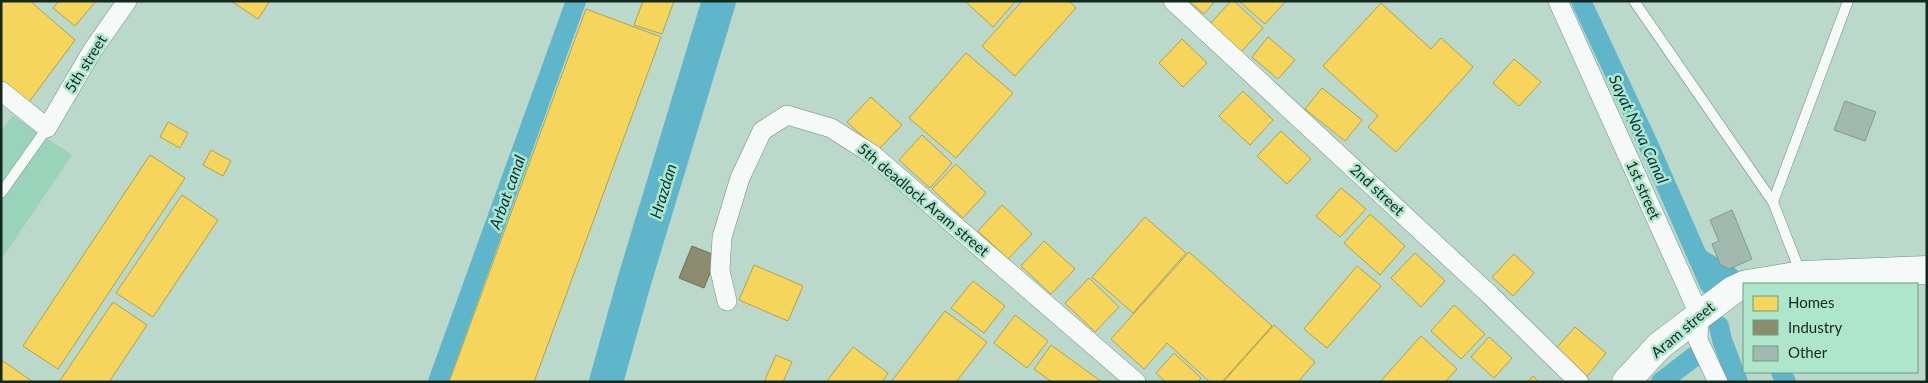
<svg xmlns="http://www.w3.org/2000/svg" width="1928" height="383" viewBox="0 0 1928 383" font-family="Lato,sans-serif">
<style>
.green{fill:#99d4ba}
.homes{fill:#f6d55c;stroke:#b2a14a}
.industry{fill:#8c8c6e;stroke:#686e56}
.lines{fill:none;stroke-linecap:round;stroke-linejoin:round}
.canal{stroke:#5fb5ca;stroke-width:20}
.river{stroke:#5fb5ca;stroke-width:34}
.building{fill:#a1b9ae;stroke:#829a8f}
.lane-casing{stroke:#738b80;stroke-width:11}
.street-casing{stroke:#738b80;stroke-width:20}
.secondary-casing{stroke:#738b80;stroke-width:29}
.lane{stroke:#f5f9f7;stroke-width:10}
.street{stroke:#f5f9f7;stroke-width:19}
.secondary{stroke:#f5f9f7;stroke-width:28}
.labels{text-anchor:middle;stroke-width:5;stroke-linejoin:round;paint-order:stroke}
.street-label{font-size:15px;fill:#13291f;stroke:#aee6cc}
.water-label{font-size:16px;font-style:italic;fill:#003342;stroke:#aee6cc}
</style>
<rect width="100%" height="100%" fill="#bbd9cb"/>
<path class="green" d="M13,116L72,155L1,260V130Z"/>
<g class="homes">
<path d="M1,1H30L75,40L29,102L1,81Z"/>
<path d="M59,1H96L75,26L53,8Z"/>
<path d="M231,1H270L258,19Z"/>
<path d="M643,1H674L662,34L634,25Z"/>
<path d="M965,1H1016L993,27Z"/>
<path d="M1022,1H1069L1076,8L1015,76L982,46Z"/>
<path d="M1189,1H1215L1204,14Z"/>
<path d="M1231,1H1234L1263,28L1239,54L1209,25Z"/>
<path d="M1239,1H1286L1265,24Z"/>
<path d="M1381,3L1431,49L1441,38L1473,67L1396,152L1368,127L1378,116L1323,66Z"/>
<path d="M586,9L661,37L534,382H449Z"/>
<path d="M1268,37L1295,60L1278,79L1252,57Z"/>
<path d="M1182,39L1207,63L1183,87L1159,63Z"/>
<path d="M966,53L1013,93L956,158L909,118Z"/>
<path d="M1514,59L1541,82L1519,106L1493,83Z"/>
<path d="M1322,88L1362,120L1345,141L1305,109Z"/>
<path d="M1243,91L1273,120L1250,145L1219,116Z"/>
<path d="M871,97L902,125L878,150L847,122Z"/>
<path d="M168,122L188,133L180,148L160,137Z"/>
<path d="M1281,131L1311,159L1287,184L1257,156Z"/>
<path d="M922,135L952,163L930,188L899,160Z"/>
<path d="M211,150L231,161L223,176L203,165Z"/>
<path d="M150,155L185,178L58,369L23,346Z"/>
<path d="M956,164L986,193L963,218L932,189Z"/>
<path d="M1341,188L1366,209L1340,237L1316,216Z"/>
<path d="M182,195L218,220L153,317L116,293Z"/>
<path d="M1002,205L1032,234L1008,259L978,231Z"/>
<path d="M1370,214L1405,246L1380,275L1344,243Z"/>
<path d="M1145,217L1186,253L1133,313L1092,277Z"/>
<path d="M1044,241L1075,269L1051,294L1021,266Z"/>
<path d="M1189,252L1272,326L1222,382H1210L1167,343L1144,369L1111,339Z"/>
<path d="M1415,253L1445,281L1421,307L1391,278Z"/>
<path d="M1514,254L1534,273L1513,296L1492,277Z"/>
<path d="M754,265L803,286L788,321L739,300Z"/>
<path d="M1357,266L1381,286L1327,348L1304,329Z"/>
<path d="M1089,278L1119,307L1095,332L1065,303Z"/>
<path d="M973,281L1005,306L984,333L951,308Z"/>
<path d="M113,302L147,325L109,382H59Z"/>
<path d="M1454,305L1485,334L1461,359L1431,331Z"/>
<path d="M945,311L987,342L956,382H891Z"/>
<path d="M1015,315L1048,341L1027,368L994,343Z"/>
<path d="M1274,325L1315,362L1298,382H1223Z"/>
<path d="M1575,327L1606,353L1585,379L1553,352Z"/>
<path d="M1421,336L1457,369L1445,382H1380Z"/>
<path d="M1489,337L1512,358L1494,378L1471,357Z"/>
<path d="M1051,345L1102,382H1052L1034,369Z"/>
<path d="M853,347L888,373L882,382H826Z"/>
<path d="M1174,353L1201,378L1198,382H1166L1156,373Z"/>
<path d="M776,355L792,362L783,382H764Z"/>
<path d="M3,361L33,382H1V364Z"/>
<path d="M1533,376L1539,382H1528Z"/>
</g>
<path class="industry" d="M692,246L717,256L704,288L679,278Z"/>
<g class="lines">
<g class="canal">
<path d="M1581,1L1648,144L1710,285"/>
<path d="M1698,258L1729,276"/>
<path d="M1719,326L1722,340L1738,382"/>
<path d="M1781,372L1786,382"/>
<path d="M438,382L576,1"/>
<path d="M1661,382L1699,353"/>
</g>
<path class="river" d="M606,382L634,282L719,1"/>
</g>
<g class="building">
<path d="M1845,101L1876,112L1865,141L1834,130Z"/>
<path d="M1732,210L1752,259L1729,269L1720,264L1712,244L1719,241L1710,220Z"/>
</g>
<g class="lines">
<g class="lane-casing">
<g id="lane">
<path d="M1634,1L1773,202"/>
<path d="M1,193L47,128"/>
<path d="M1801,274L1773,202L1848,1"/>
</g>
</g>
<g class="street-casing">
<g id="street">
<path d="M1173,1L1490,295L1579,382"/>
<path d="M1558,1L1699,314L1698,340L1718,382"/>
<path d="M1,91L47,128L92,51L127,1"/>
<path d="M727,301L720,271L722,237L740,178L762,131L787,115L831,128L872,154L1136,382"/>
</g>
</g>
<g class="secondary-casing">
<g id="secondary">
<path d="M1747,284L1802,275L1927,270"/>
<path d="M1626,382L1659,346L1733,290L1744,285"/>
</g>
</g>
<use href="#lane" class="lane"/>
<use href="#street" class="street"/>
<use href="#secondary" class="secondary"/>
</g>
<g class="labels">
<g class="street-label">
<text transform="translate(86 64) rotate(-58)" y="5">5th street</text>
<text transform="translate(1377 190) rotate(43)" y="5">2nd street</text>
<text transform="translate(1643 190) rotate(66)" y="5">1st street</text>
<text transform="translate(923 200) rotate(40)" y="5">5th deadlock Aram street</text>
<text transform="translate(1683 330) rotate(-40)" y="5">Aram street</text>
</g>
<g class="water-label">
<text transform="translate(1639 129) rotate(65)" y="6">Sayat Nova Canal</text>
<text transform="translate(663 191) rotate(-73)" y="6">Hrazdan</text>
<text transform="translate(507 192) rotate(-70)" y="6">Arbat canal</text>
</g>
</g>
<rect width="1928" height="383" fill="none" stroke="#13291f" stroke-width="5"/>
<rect x="1743" y="283" width="175" height="90" fill="#aee6cc" stroke="#709a87"/>
<rect x="1753" y="296" width="25" height="15" fill="#f6d55c" stroke="#709a87"/>
<text x="1788" y="308" font-size="15" fill="#13291f">Homes</text>
<rect x="1753" y="320" width="25" height="15" fill="#8c8c6e" stroke="#709a87"/>
<text x="1788" y="333" font-size="15" fill="#13291f">Industry</text>
<rect x="1753" y="346" width="25" height="15" fill="#a1b9ae" stroke="#709a87"/>
<text x="1788" y="358" font-size="15" fill="#13291f">Other</text>
</svg>
